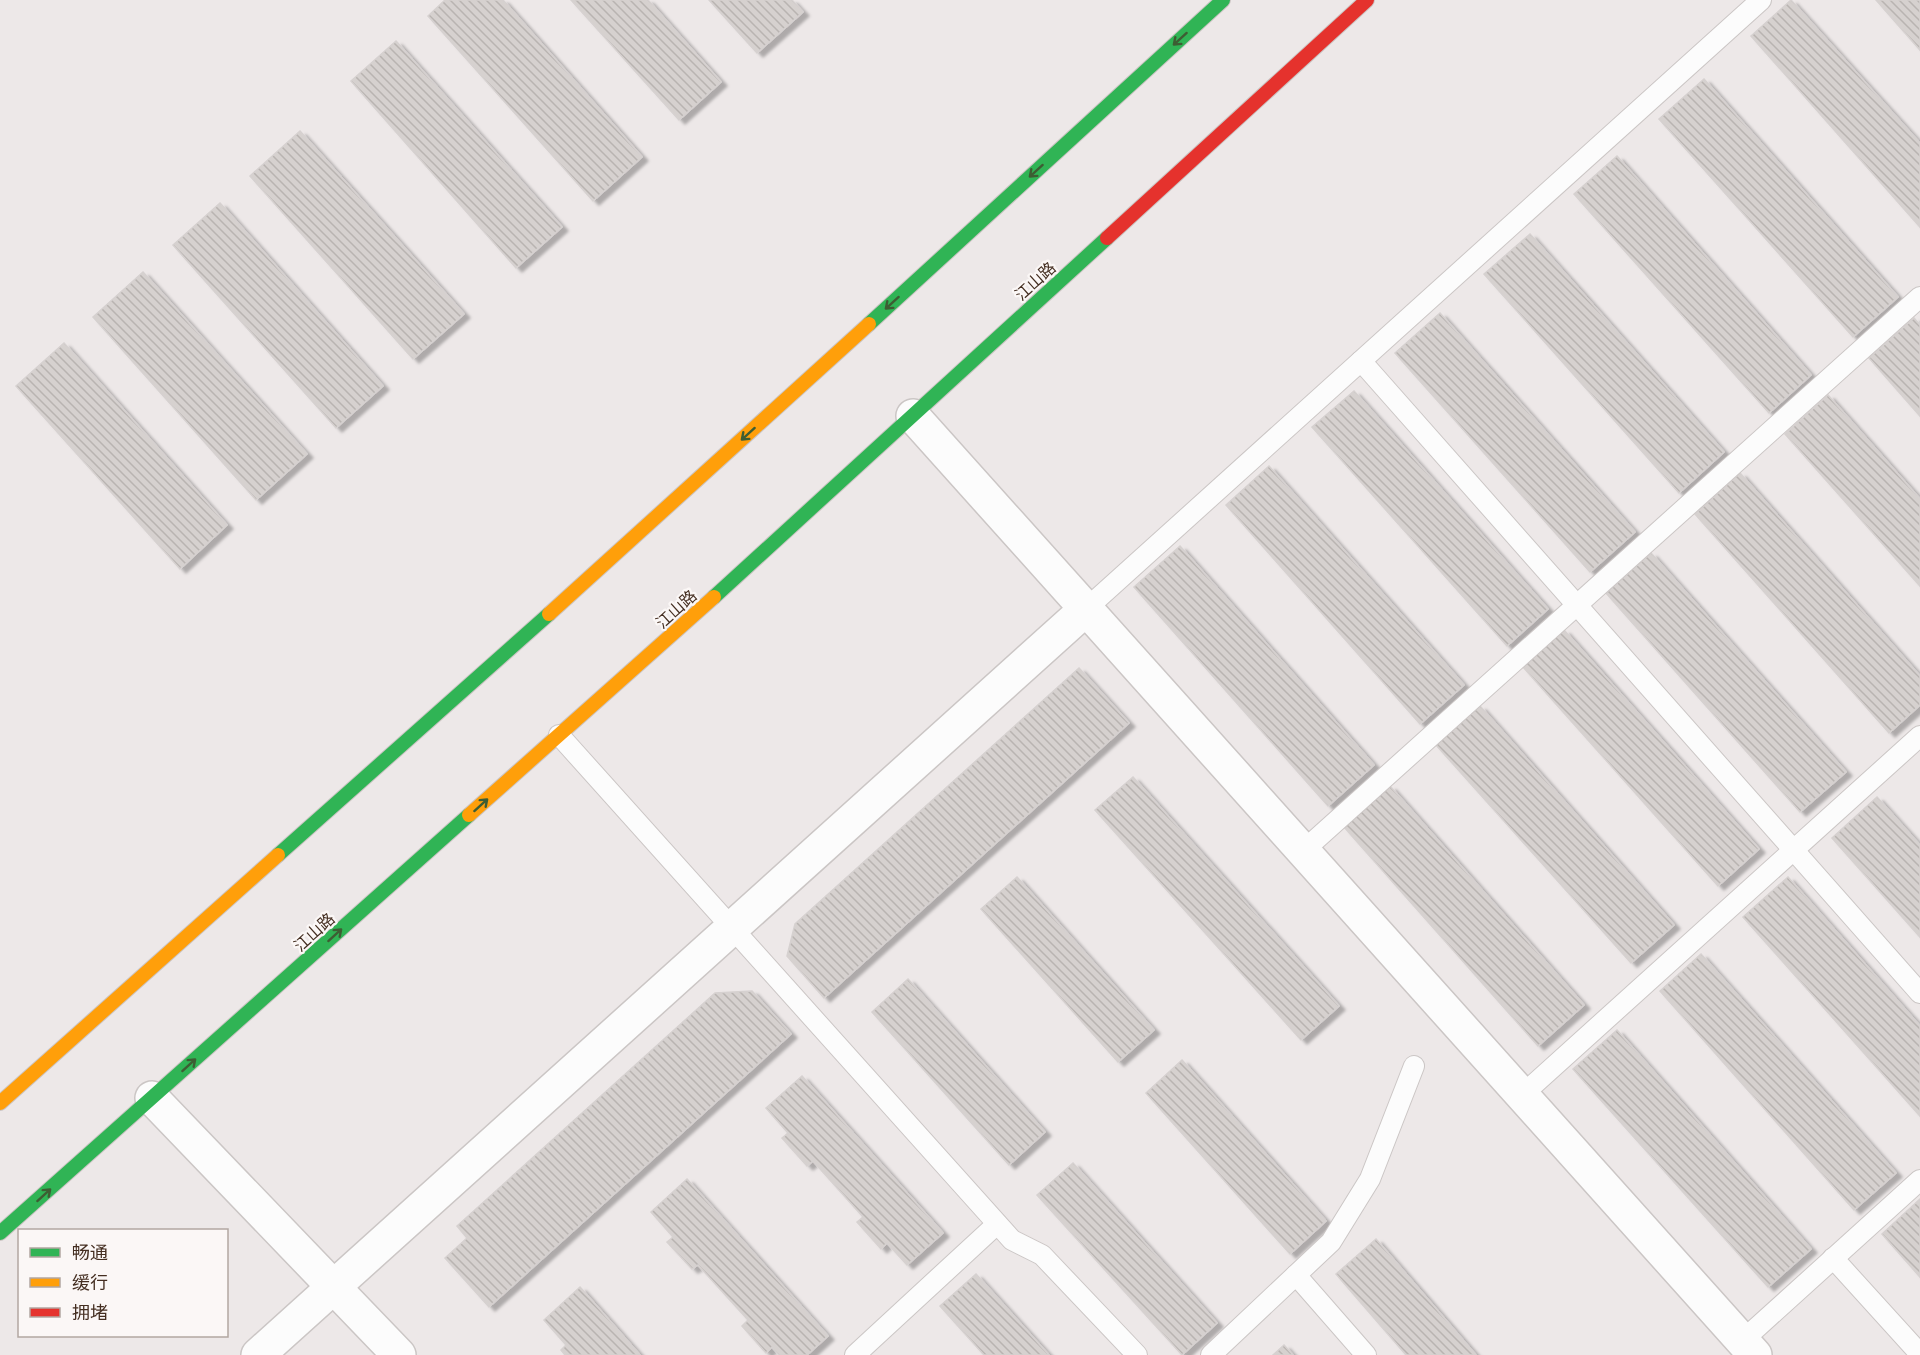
<svg xmlns="http://www.w3.org/2000/svg" width="1920" height="1355" viewBox="0 0 1920 1355" font-family="Overpass,'Noto Sans SC',sans-serif">
<style>
.building{fill:url(#building-back-hatch);stroke:#d6d1d0;stroke-width:1.5;filter:url(#shadow)}
.lines{fill:none;stroke-linecap:round;stroke-linejoin:round}
.lane-casing{stroke:#cbc6c5;stroke-width:22}
.street-casing{stroke:#cbc6c5;stroke-width:36}
.fast-casing{stroke:#cbc5c3;stroke-width:16}
.slow-casing{stroke:#cbc5c3;stroke-width:16}
.jam-casing{stroke:#cbc5c3;stroke-width:16}
.lane{stroke:#fcfcfc;stroke-width:20}
.street{stroke:#fcfcfc;stroke-width:33}
.fast{stroke:#30b455;stroke-width:14}
.slow{stroke:#ff9f0a;stroke-width:14}
.jam{stroke:#e5322d;stroke-width:14}
.oneway{stroke:#3d5d33}
.labels{text-anchor:middle;stroke-width:4.5;stroke-linejoin:round;paint-order:stroke}
.street-label{font-size:16px;fill:#442e21;stroke:#fbf7f6}
</style>
<defs>
<pattern id="building-back-hatch" width="6" height="6" patternUnits="userSpaceOnUse" patternTransform="scale(1.5)"><rect width="6" height="6" fill="#d6d1cf"/><path d="M-1 5l2 2M0 0l6 6M5-1l2 2" fill="none" stroke="#b9b4b1"/></pattern>
<filter id="shadow"><feDropShadow dx="6" dy="4" stdDeviation="1.5" flood-color="#0004"/></filter>
</defs>
<rect width="100%" height="100%" fill="#ede8e8"/>
<g class="building">
<path d="M445,0H503L642,157L593,201L428,16Z"/>
<path d="M571,0H648L721,82L679,120Z"/>
<path d="M709,0H792L803,12L757,53Z"/>
<path d="M1791,0L1920,143V227L1751,36Z"/>
<path d="M1876,0H1920V50Z"/>
<path d="M396,41L562,227L516,268L351,81Z"/>
<path d="M1704,79L1898,297L1853,337L1659,119Z"/>
<path d="M300,131L464,314L413,359L250,176Z"/>
<path d="M1617,156L1811,375L1769,413L1574,194Z"/>
<path d="M220,203L383,386L336,428L173,245Z"/>
<path d="M1530,234L1724,452L1679,493L1484,274Z"/>
<path d="M143,272L307,454L256,500L93,317Z"/>
<path d="M1440,313L1635,532L1590,572L1395,353Z"/>
<path d="M1914,318L1920,325V416L1869,358Z"/>
<path d="M64,343L227,525L180,569L16,386Z"/>
<path d="M1354,391L1548,609L1507,646L1312,427Z"/>
<path d="M1828,395L1920,499V586L1785,434Z"/>
<path d="M1269,466L1464,685L1420,724L1226,505Z"/>
<path d="M1740,473L1920,676V705L1889,733L1695,514Z"/>
<path d="M1180,546L1374,765L1328,806L1134,587Z"/>
<path d="M1651,553L1846,772L1800,812L1606,593Z"/>
<path d="M1564,630L1759,849L1718,886L1523,667Z"/>
<path d="M1079,668L1129,723L824,998L787,956L795,924Z"/>
<path d="M1480,706L1674,925L1631,963L1436,745Z"/>
<path d="M1133,777L1339,1006L1301,1040L1095,810Z"/>
<path d="M1390,786L1584,1005L1538,1046L1344,827Z"/>
<path d="M1877,797L1920,845V937L1832,838Z"/>
<path d="M1017,877L1154,1030L1118,1062L981,909Z"/>
<path d="M1788,877L1920,1026V1116L1743,917Z"/>
<path d="M1701,954L1896,1173L1854,1210L1660,991Z"/>
<path d="M908,979L1045,1132L1009,1165L872,1012Z"/>
<path d="M752,991L791,1034L489,1307L445,1258L467,1238L457,1226L715,993Z"/>
<path d="M1617,1030L1811,1249L1768,1287L1573,1069Z"/>
<path d="M1182,1060L1326,1221L1290,1254L1146,1093Z"/>
<path d="M802,1076L943,1233L907,1265L887,1243L881,1249L857,1222L863,1217L813,1161L807,1166L782,1138L788,1133L766,1108Z"/>
<path d="M1073,1163L1217,1323L1182,1355L1037,1195Z"/>
<path d="M687,1179L828,1336L807,1355H779L772,1347L766,1353L742,1326L748,1320L698,1265L692,1269L667,1242L673,1237L651,1212Z"/>
<path d="M1920,1199V1277L1882,1234Z"/>
<path d="M1376,1239L1476,1355H1406L1336,1274Z"/>
<path d="M976,1274L1049,1355H984L940,1306Z"/>
<path d="M580,1287L640,1355H565L561,1350L566,1345L544,1320Z"/>
<path d="M1284,1345L1293,1355H1273Z"/>
</g>
<g class="lines">
<g class="lane-casing">
<g id="lane">
<path d="M1361,361L1920,993"/>
<path d="M1086,609L1761,0"/>
<path d="M559,735L1012,1240L1042,1255L1137,1355"/>
<path d="M1303,851L1920,297"/>
<path d="M1522,1095L1920,736"/>
<path d="M1833,1258L1920,1354"/>
<path d="M1296,1275L1366,1355"/>
<path d="M1742,1341L1920,1180"/>
<path d="M855,1355L997,1224"/>
<path d="M1211,1355L1331,1242L1370,1179L1414,1066"/>
</g>
</g>
<g class="street-casing">
<g id="street">
<path d="M913,416L1755,1355"/>
<path d="M152,1098L399,1355"/>
<path d="M258,1355L1086,609"/>
</g>
</g>
<g class="fast-casing">
<g id="fast">
<path d="M869,324L1223,0"/>
<path d="M714,597L1107,238"/>
<path d="M278,855L549,614"/>
<path d="M0,1233L469,815"/>
</g>
</g>
<g class="slow-casing">
<g id="slow">
<path d="M549,614L869,324"/>
<path d="M469,815L714,597"/>
<path d="M0,1103L278,855"/>
</g>
</g>
<g class="jam-casing">
<path id="jam" d="M1107,238L1367,0"/>
</g>
<use href="#lane" class="lane"/>
<use href="#street" class="street"/>
<use href="#fast" class="fast"/>
<use href="#slow" class="slow"/>
<use href="#jam" class="jam"/>
</g>
<defs><path id="oneway-shaft" d="M-6 0H5M1.5-3L5.5 0L1.5 3" fill="none" stroke-width="1.6" stroke-linecap="round" stroke-linejoin="round" transform="scale(1.5)"/></defs>
<g class="oneway">
<use href="#oneway-shaft" transform="translate(1180 39) rotate(138)"/>
<use href="#oneway-shaft" transform="translate(1036 171) rotate(138)"/>
<use href="#oneway-shaft" transform="translate(892 303) rotate(138)"/>
<use href="#oneway-shaft" transform="translate(748 434) rotate(138)"/>
<use href="#oneway-shaft" transform="translate(481 805) rotate(-42)"/>
<use href="#oneway-shaft" transform="translate(335 935) rotate(-42)"/>
<use href="#oneway-shaft" transform="translate(189 1065) rotate(-42)"/>
<use href="#oneway-shaft" transform="translate(44 1195) rotate(-42)"/>
</g>
<g class="labels">
<g class="street-label">
<text transform="translate(1035 281) rotate(-42)" y="6">江山路</text>
<text transform="translate(676 609) rotate(-42)" y="6">江山路</text>
<text transform="translate(314 932) rotate(-42)" y="6">江山路</text>
</g>
</g>
<rect x="18" y="1229" width="210" height="108" fill="#fbf7f6" stroke="#b2a7a1" stroke-width="1.5"/>
<rect x="30" y="1248" width="30" height="9" fill="#30b455" stroke="#b2a7a1" stroke-width="1.5"/>
<text x="72" y="1259" font-size="18" fill="#442e21">畅通</text>
<rect x="30" y="1278" width="30" height="9" fill="#ff9f0a" stroke="#b2a7a1" stroke-width="1.5"/>
<text x="72" y="1289" font-size="18" fill="#442e21">缓行</text>
<rect x="30" y="1308" width="30" height="9" fill="#e5322d" stroke="#b2a7a1" stroke-width="1.5"/>
<text x="72" y="1319" font-size="18" fill="#442e21">拥堵</text>
</svg>
